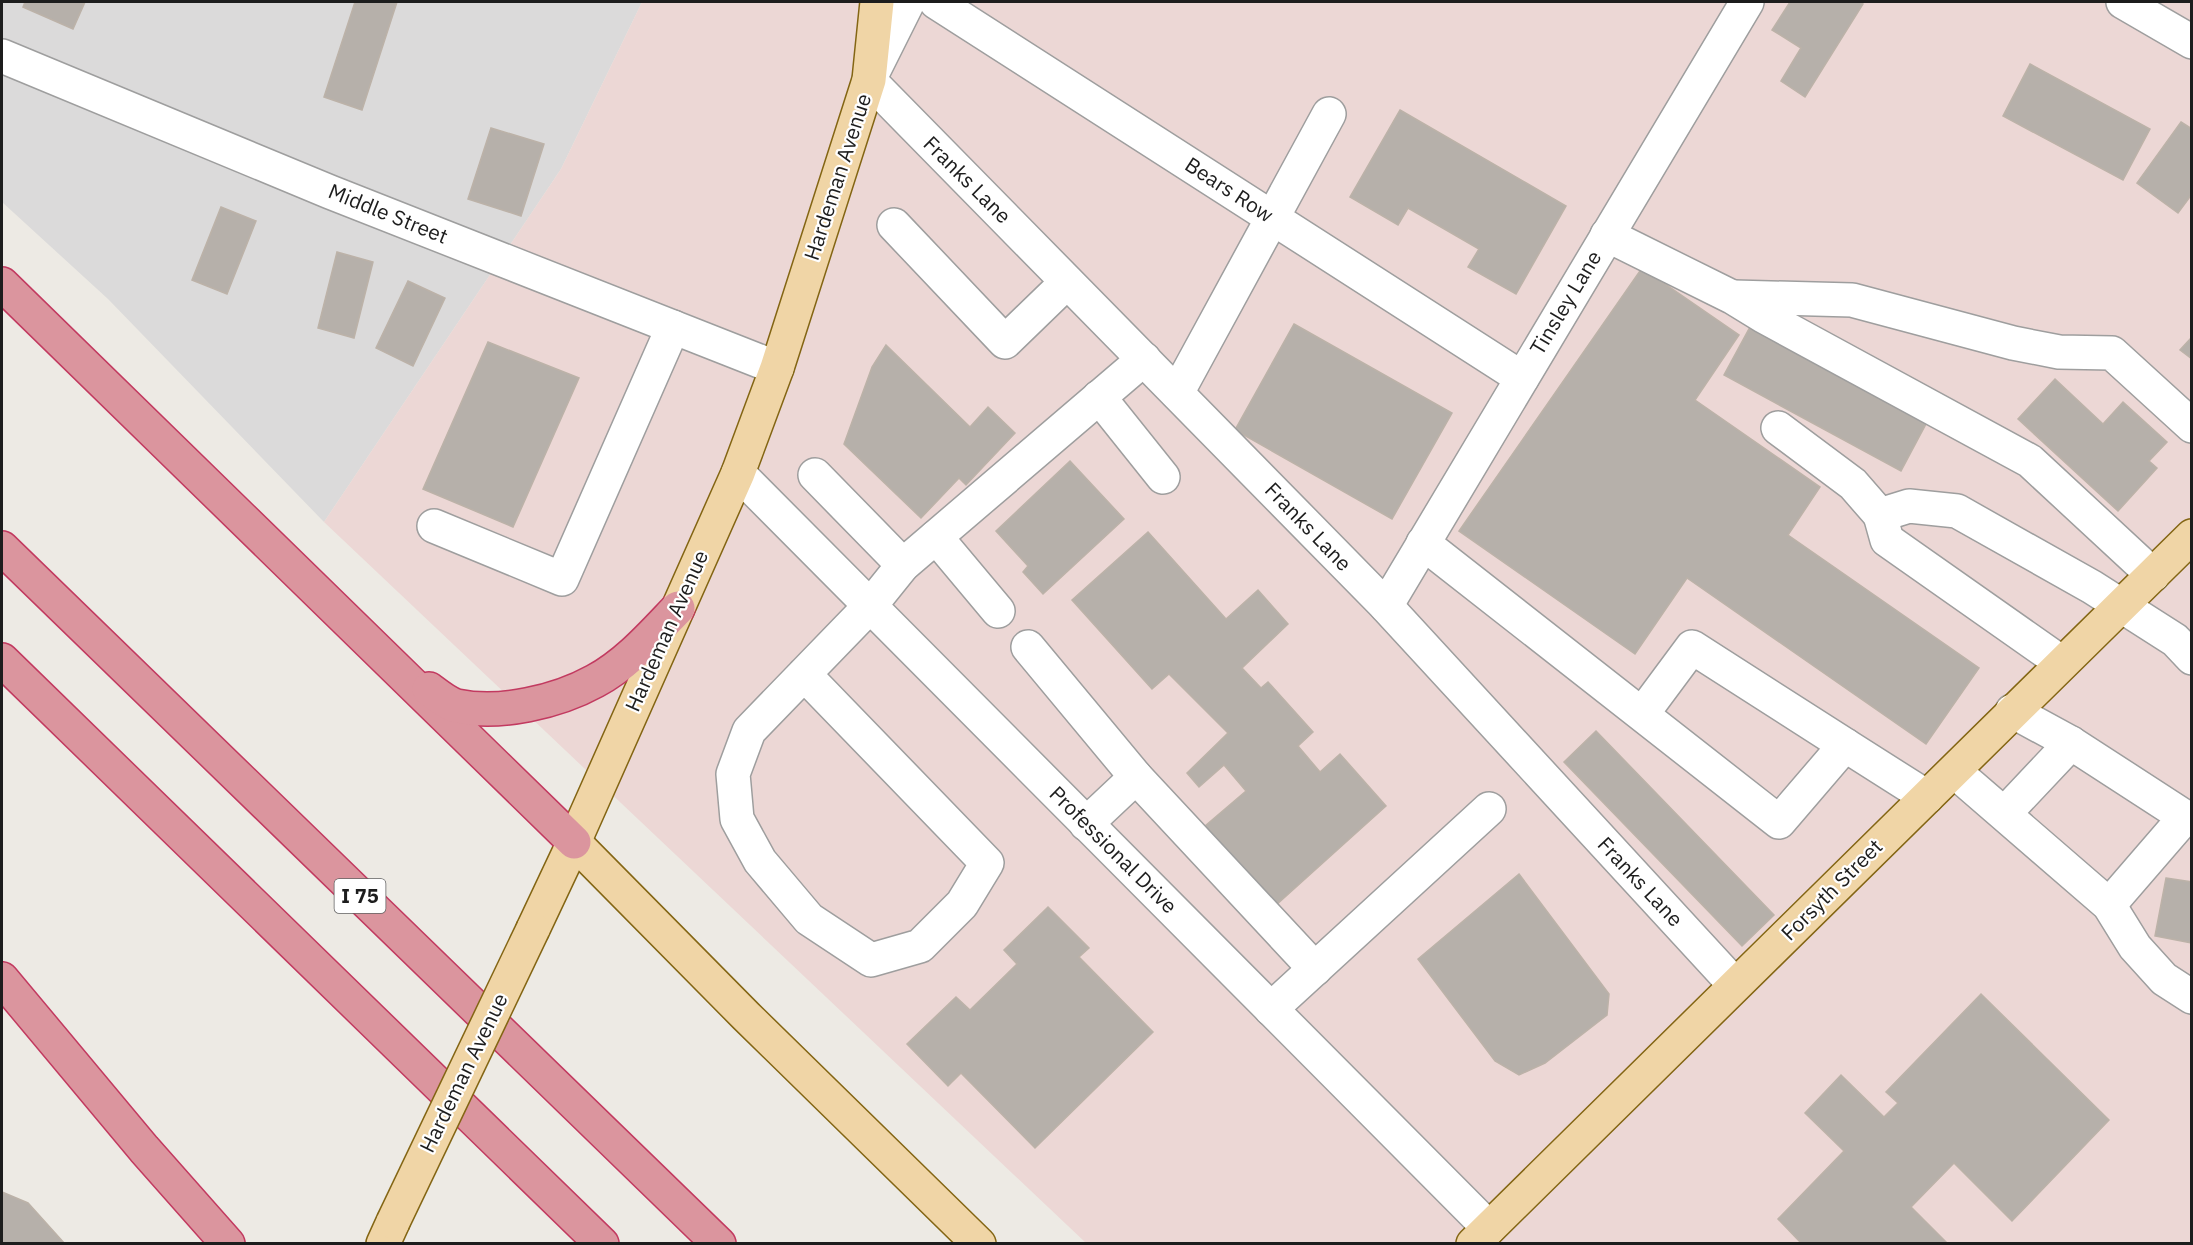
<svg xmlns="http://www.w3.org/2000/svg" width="2193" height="1245" viewBox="0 0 2193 1245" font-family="'IBM Plex Sans',sans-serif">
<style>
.residential{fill:#dbdada}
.commercial{fill:#ecd7d5}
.building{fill:#b6b0aa;stroke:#bcb2a8;stroke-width:1.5}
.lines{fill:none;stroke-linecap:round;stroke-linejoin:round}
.minor-casing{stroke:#9e9e9e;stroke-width:36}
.major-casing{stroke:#836513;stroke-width:36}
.highway-casing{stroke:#c23a60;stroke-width:36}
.minor{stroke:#fff;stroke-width:33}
.major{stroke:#f0d5a6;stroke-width:33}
.highway{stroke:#db959e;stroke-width:33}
.major-bridge-casing{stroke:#836513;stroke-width:36;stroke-linecap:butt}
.major-bridge{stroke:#f0d5a6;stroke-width:33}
.labels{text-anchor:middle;stroke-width:4.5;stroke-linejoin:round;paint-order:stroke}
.shield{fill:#fff;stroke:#616161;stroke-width:1.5}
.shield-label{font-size:20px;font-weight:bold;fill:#1d1d1d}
.street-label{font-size:21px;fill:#1d1d1d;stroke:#fff}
</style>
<rect width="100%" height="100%" fill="#edeae4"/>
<path class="residential" d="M2,2H642L561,169L324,522L108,299L2,202Z"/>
<path class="commercial" d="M642,2H2191V1243H1086L324,522L561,169Z"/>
<g class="building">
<path d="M25,2H85L73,29L23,7Z"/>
<path d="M355,2H397L362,110L324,97Z"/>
<path d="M1790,2H1860L1863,4L1805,97L1781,81L1801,48L1772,30Z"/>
<path d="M2030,64L2150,129L2123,180L2003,116Z"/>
<path d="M1400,110L1566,206L1516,294L1468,267L1479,249L1408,208L1398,225L1350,197Z"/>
<path d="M2181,122L2192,129V194L2178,213L2137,183Z"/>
<path d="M491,128L544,144L521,216L468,199Z"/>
<path d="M221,207L256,221L227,294L192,280Z"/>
<path d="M337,252L373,262L354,338L318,328Z"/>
<path d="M1642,268L1739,335L1695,400L1820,487L1788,535L1979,668L1926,744L1687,578L1635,654L1459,531Z"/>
<path d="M408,281L445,298L413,366L376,348Z"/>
<path d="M1294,324L1452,413L1392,519L1235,430Z"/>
<path d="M1750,327L1927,422L1901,471L1724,375Z"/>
<path d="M2192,337V359L2180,350Z"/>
<path d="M488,342L579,378L513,527L423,489Z"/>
<path d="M886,345L970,427L988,407L1015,433L966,485L959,478L921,518L844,444L872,367Z"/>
<path d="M2055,379L2103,424L2123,402L2167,442L2149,461L2157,468L2118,511L2018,419Z"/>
<path d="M1070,461L1124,519L1043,594L1023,572L1028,566L996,531Z"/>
<path d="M1148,532L1226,619L1258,590L1288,624L1242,668L1261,688L1268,682L1313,732L1298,746L1320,772L1340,754L1386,806L1275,906L1198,832L1246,791L1224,765L1199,787L1187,773L1228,733L1169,674L1152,689L1072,600Z"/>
<path d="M1596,731L1774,915L1742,946L1564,762Z"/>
<path d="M1519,874L1609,994L1607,1015L1545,1063L1519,1075L1495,1061L1418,959Z"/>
<path d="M2166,878L2192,882V943L2155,936Z"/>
<path d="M1048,907L1089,948L1079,957L1153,1032L1035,1148L961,1073L948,1086L907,1044L956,997L970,1010L1017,964L1004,950Z"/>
<path d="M1981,994L2109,1120L2012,1221L1954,1163L1911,1207L1948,1244H1802L1778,1219L1844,1151L1805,1113L1841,1075L1884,1117L1898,1103L1886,1092Z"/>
<path d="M2,1192L28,1203L65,1244H2Z"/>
</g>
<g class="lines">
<g class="minor-casing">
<g id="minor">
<path d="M908,2L869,80L1386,606L1735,985"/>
<path d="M936,2L1522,378"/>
<path d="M2123,2L2192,42"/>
<path d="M2,56L330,192L777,368"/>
<path d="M894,225L1005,342L1067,282"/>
<path d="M1607,235L1732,297L1763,316L2030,461L2153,575"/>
<path d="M1734,297L1852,300L2013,343L2059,352L2112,353L2192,426"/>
<path d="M1177,393L1329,114"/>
<path d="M1099,397L1163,477"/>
<path d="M1778,428L1853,484L1880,515"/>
<path d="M738,473L1489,1228"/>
<path d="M815,475L903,565"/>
<path d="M434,526L562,579L673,327"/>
<path d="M936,537L998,611"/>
<path d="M1423,543L1779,822L1845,745L1927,797"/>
<path d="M1386,606L1747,2"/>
<path d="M1028,647L1136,777L1315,969"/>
<path d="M2062,663L1887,540L1880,515L1909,506L1957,511L2092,587L2175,640L2192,658"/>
<path d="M804,674L987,863L962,904L920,946L871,960L809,919L760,861L737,819L733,774L749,731L870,606L903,565L1144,359"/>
<path d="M2012,711L2071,743L2185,817L2109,905"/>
<path d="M1643,713L1692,647L1845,745"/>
<path d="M1954,771L2109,905L2135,947L2164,979L2192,997"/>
<path d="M2005,813L2071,743"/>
<path d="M1086,824L1136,777"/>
<path d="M1271,1009L1489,809"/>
</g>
</g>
<g class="major-casing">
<g id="major">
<path d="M574,842L746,1016L979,1244"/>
<path d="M533,929L574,842L738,473L777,368L869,80L877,2"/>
<path d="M383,1244L393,1222"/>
<path d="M1473,1244L2192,536"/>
</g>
</g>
<g class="highway-casing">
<g id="highway">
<path d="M2,284L574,842"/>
<path d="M2,548L719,1244"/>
<path d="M2,660L602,1244"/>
<path d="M429,689C437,695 448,704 457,706C500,715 557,702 595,681C627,664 653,634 678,608"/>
<path d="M2,979L144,1149L228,1244"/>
</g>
</g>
<use href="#minor" class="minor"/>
<use href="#major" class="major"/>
<use href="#highway" class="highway"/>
<g class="major-bridge-casing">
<path id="major-bridge" d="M393,1222L533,929"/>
</g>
<use href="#major-bridge" class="major-bridge"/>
</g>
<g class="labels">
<rect class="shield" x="334.5" y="879" width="51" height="34" rx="4.5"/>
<g class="shield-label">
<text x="360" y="903">I 75</text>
</g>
<g class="street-label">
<text transform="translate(838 177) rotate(-72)" y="7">Hardeman Avenue</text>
<text transform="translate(967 180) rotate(45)" y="7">Franks Lane</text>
<text transform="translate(1229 190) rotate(33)" y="7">Bears Row</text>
<text transform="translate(388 214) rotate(22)" y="7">Middle Street</text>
<text transform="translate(1566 303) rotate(-59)" y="7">Tinsley Lane</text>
<text transform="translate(1308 527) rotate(46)" y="7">Franks Lane</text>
<text transform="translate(667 631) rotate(-66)" y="7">Hardeman Avenue</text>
<text transform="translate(1113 850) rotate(45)" y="7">Professional Drive</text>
<text transform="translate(1640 882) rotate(47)" y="7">Franks Lane</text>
<text transform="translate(1832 890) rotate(-45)" y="7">Forsyth Street</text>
<text transform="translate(464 1073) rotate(-64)" y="7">Hardeman Avenue</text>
</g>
</g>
<rect width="2193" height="1245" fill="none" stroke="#1d1d1d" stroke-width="6"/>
</svg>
